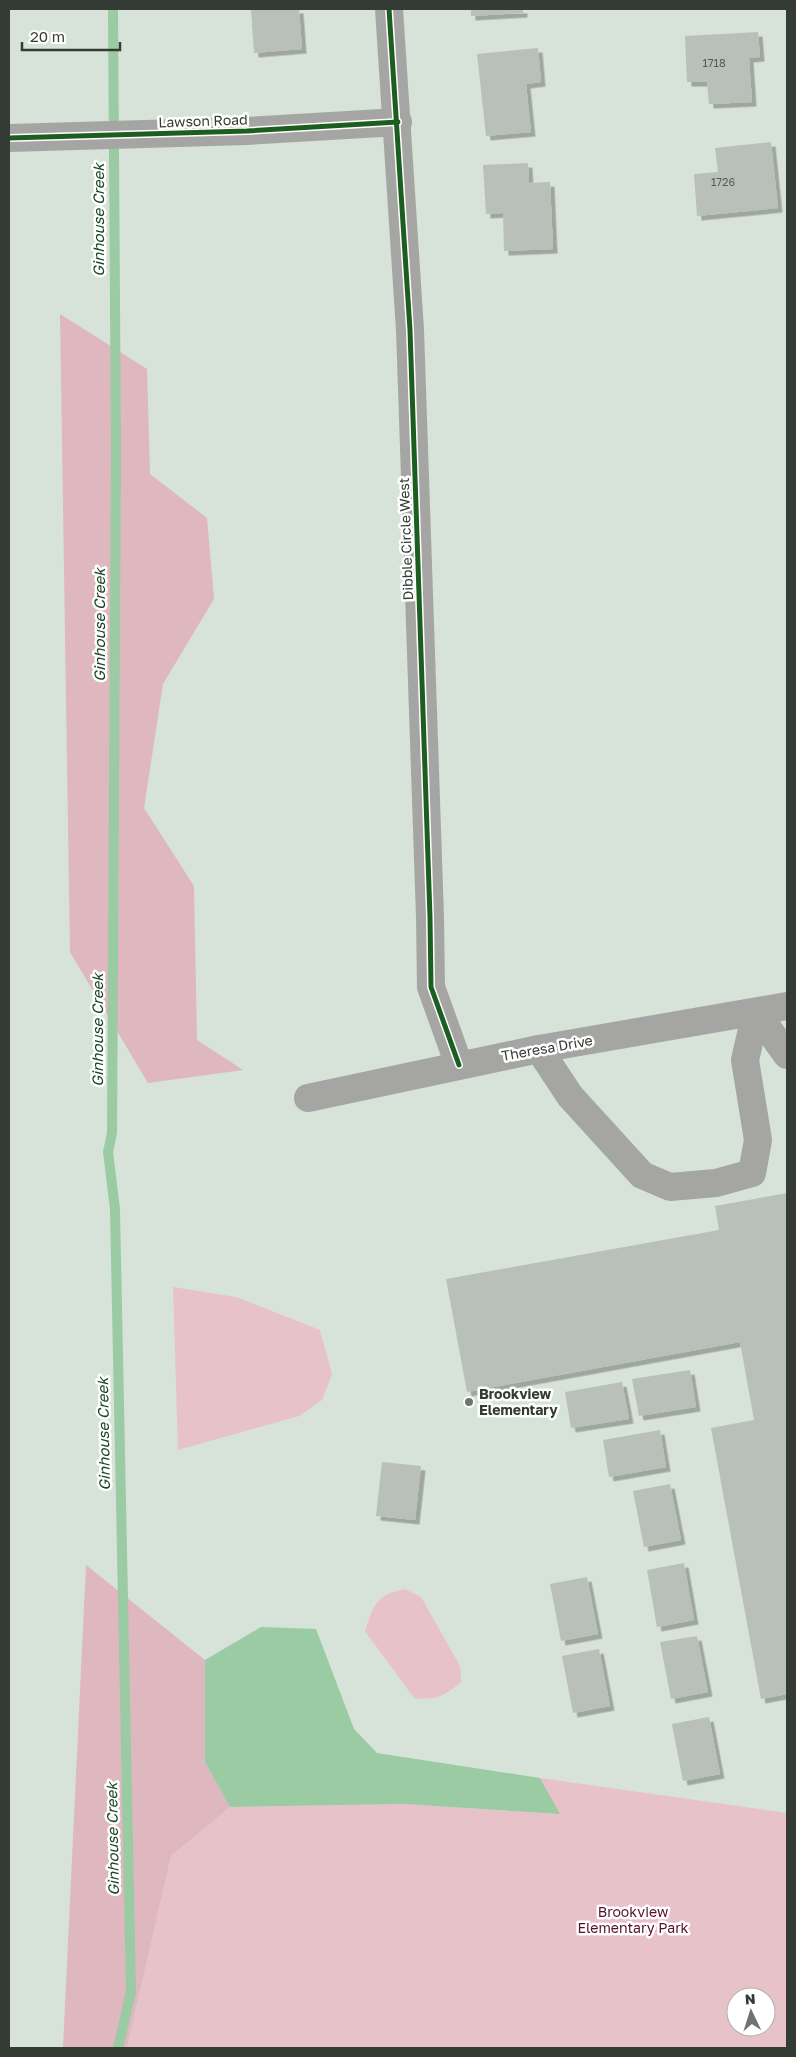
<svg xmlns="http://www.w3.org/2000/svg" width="796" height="2057" viewBox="0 0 796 2057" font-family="'Golos Text',sans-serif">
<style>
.green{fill:#e8c2c9;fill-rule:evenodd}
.forest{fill:#dfb7be}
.water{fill:#9acba2}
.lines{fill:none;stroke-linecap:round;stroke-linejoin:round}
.stream{stroke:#9acba2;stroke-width:10}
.building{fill:#b8c0b9;filter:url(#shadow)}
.minor{stroke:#a5a6a3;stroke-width:28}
.cycleway-casing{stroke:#fff;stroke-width:8}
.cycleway{stroke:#1b5e20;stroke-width:5}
.poi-dot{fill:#6d756d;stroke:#fff;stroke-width:2}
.labels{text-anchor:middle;stroke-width:5;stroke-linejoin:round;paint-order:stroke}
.number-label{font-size:11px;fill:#555c55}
.street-label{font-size:14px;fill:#343b34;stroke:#fff}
.poi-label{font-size:14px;font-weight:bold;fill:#343b34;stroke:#fff;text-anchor:start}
.park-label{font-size:14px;fill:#570f2b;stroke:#fff}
.water-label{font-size:15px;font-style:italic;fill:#184723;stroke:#fff}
</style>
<defs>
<filter id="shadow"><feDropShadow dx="4.5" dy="4.5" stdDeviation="0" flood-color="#0004"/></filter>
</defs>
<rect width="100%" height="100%" fill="#d7e2d8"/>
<g class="green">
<path d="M173,1287L236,1297L320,1330L332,1374L322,1400L299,1416L178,1450Z"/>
<path d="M405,1589L421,1597L460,1666L461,1682C443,1697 437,1700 414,1698L365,1631C374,1604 376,1595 405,1589Z"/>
<path d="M540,1778L787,1813V2048H127L171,1856L230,1807L404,1804L559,1814ZM736,1997H766V2027H736Z"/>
</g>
<g class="forest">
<path d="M60,314L147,369L150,474L207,518L214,599L163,684L144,808L194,886L197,1040L243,1070L148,1083L70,952Z"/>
<path d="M86,1565L205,1660V1762L230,1807L171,1856L127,2048H63Z"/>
</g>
<path class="water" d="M261,1627L316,1629L354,1729L377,1753L540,1778L560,1814L404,1804L230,1807L205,1762V1660Z"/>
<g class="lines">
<path class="stream" d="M113,9L116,452L112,1133L108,1152L115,1209L131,1992L118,2048"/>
</g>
<g class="building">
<path d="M251,9H299L302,49L254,53Z"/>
<path d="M471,9H523V13L471,16Z"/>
<path d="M758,32L760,57L749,58L752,102L709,104L707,82H687L685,36Z"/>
<path d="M538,48L541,82L526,84L531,132L486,136L477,54Z"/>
<path d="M771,142L778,208L697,216L694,174L718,172L715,148Z"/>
<path d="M528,163L529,183L550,182L553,249L504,251L503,213L486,214L483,165Z"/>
<path d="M787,1193V1694L761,1699L711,1428L754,1420L740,1342L467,1392L446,1279L719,1230L715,1206Z"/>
<path d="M690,1370L696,1407L639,1416L632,1379Z"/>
<path d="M622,1382L629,1419L571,1428L565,1392Z"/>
<path d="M660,1430L666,1467L609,1477L603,1440Z"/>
<path d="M382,1462L421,1466L415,1520L376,1516Z"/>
<path d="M670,1484L681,1540L644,1547L633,1491Z"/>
<path d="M684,1563L694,1620L657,1627L647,1570Z"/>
<path d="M587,1577L598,1634L561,1641L550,1584Z"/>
<path d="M697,1636L708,1692L671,1699L660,1642Z"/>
<path d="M599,1649L610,1706L573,1713L562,1656Z"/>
<path d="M709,1717L720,1774L683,1781L672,1724Z"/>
</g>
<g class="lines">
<g class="minor">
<path d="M389,9L410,330L430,917L431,987L459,1065"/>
<path d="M9,138L247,131L398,122"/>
<path d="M756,1012L787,1055"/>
<path d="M539,1049L570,1096L642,1175L670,1187L716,1183L752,1173L758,1140L745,1060L756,1012"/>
<path d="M308,1098L539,1049L787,1006"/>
</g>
<g class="cycleway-casing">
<g id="cycleway">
<path d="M389,9L410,330L430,917L431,987L459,1065"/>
<path d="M9,138L247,131L398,122"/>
</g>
</g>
<use href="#cycleway" class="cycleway"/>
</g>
<circle class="poi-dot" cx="469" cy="1402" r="5"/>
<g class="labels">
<g class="number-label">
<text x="714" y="67">1718</text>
<text x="723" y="186">1726</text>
</g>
<g class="street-label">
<text transform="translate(203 121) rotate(-2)" y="5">Lawson Road</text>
<text transform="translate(406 539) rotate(-92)" y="5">Dibble Circle West</text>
<text transform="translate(547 1048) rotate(-10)" y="5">Theresa Drive</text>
</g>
<g class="poi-label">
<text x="479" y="1399">Brookview<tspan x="479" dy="16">Elementary</tspan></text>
</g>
<g class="park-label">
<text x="633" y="1917">Brookview<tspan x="633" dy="16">Elementary Park</tspan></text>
</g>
<g class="water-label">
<text transform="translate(99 220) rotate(-90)" y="5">Ginhouse Creek</text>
<text transform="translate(100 625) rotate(-90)" y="5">Ginhouse Creek</text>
<text transform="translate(98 1030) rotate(-90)" y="5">Ginhouse Creek</text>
<text transform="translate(104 1434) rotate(-91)" y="5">Ginhouse Creek</text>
<text transform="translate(113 1839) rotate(-91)" y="5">Ginhouse Creek</text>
</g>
</g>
<rect width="796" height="2057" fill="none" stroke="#343b34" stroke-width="20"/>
<g transform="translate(751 2012) rotate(356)"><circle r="24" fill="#ffffff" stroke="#aeb1ae"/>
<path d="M0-4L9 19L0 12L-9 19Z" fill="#6d756d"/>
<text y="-8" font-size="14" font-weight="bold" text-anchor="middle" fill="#343b34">N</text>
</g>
<path d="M22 42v8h98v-8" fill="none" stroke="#343b34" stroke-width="2.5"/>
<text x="30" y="42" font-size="15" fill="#343b34" stroke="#ffffff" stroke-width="4" paint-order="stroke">20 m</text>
</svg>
